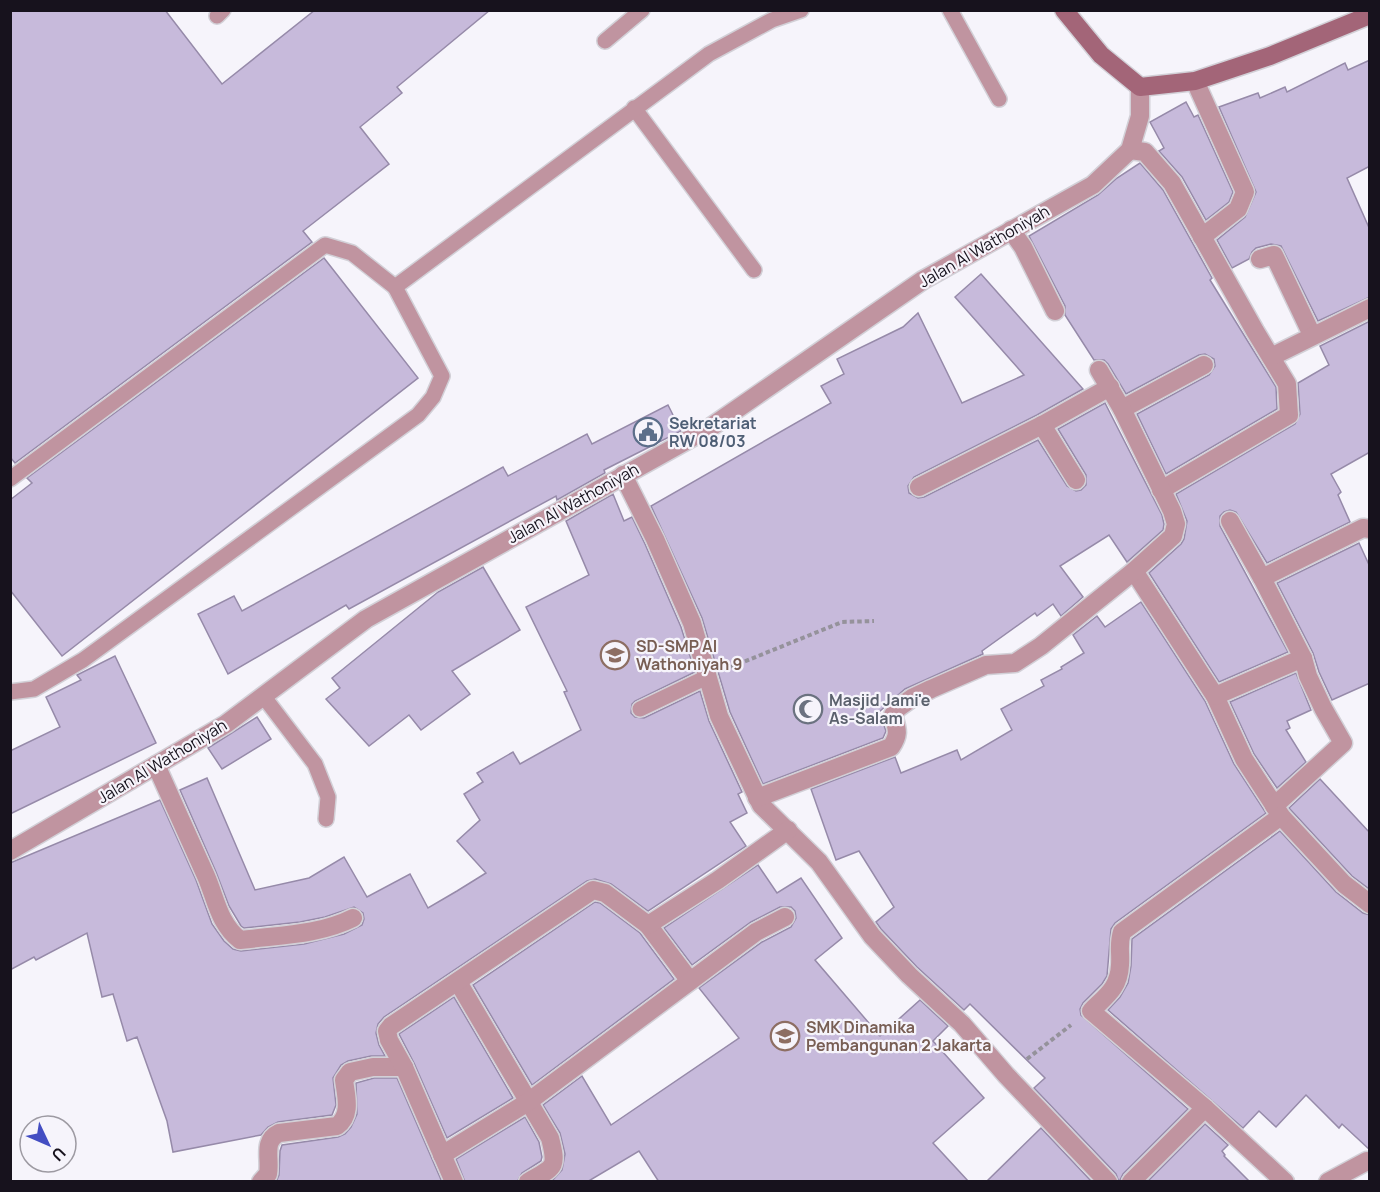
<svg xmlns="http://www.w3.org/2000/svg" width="1380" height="1192" viewBox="0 0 1380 1192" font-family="Manrope,sans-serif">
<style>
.building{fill:#c7badb;stroke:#968aa9;stroke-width:1.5}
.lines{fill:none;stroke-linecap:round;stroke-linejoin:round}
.lane-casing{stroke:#d2d0d7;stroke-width:18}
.street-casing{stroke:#d2d0d7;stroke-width:21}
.secondary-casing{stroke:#d2d0d7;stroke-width:21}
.path{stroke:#95929b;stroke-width:4;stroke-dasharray:4.5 3;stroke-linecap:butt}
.lane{stroke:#c094a0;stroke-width:15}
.street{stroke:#c094a0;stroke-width:18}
.secondary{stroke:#a36578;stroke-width:18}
.labels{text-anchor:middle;stroke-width:4.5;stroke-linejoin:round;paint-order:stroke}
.street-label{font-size:16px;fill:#17121d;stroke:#f6f4fb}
.service-label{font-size:16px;font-weight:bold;fill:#4e5e75;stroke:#f6f4fb;text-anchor:start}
.education-label{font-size:16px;font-weight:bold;fill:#785e54;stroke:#f6f4fb;text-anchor:start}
.worship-label{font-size:16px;font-weight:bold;fill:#5b616d;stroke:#f6f4fb;text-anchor:start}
</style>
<rect width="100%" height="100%" fill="#f6f4fb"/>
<g class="building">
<path d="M10,10H165L222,84L315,10H490L397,87L402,93L360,127L389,164L303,231L312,242L15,463L10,457Z"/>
<path d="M1370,60V166L1347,178L1370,230V297L1318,321L1281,246L1271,244L1256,248L1252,252L1249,259L1232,268L1217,240L1245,217L1256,192L1219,107L1258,93L1260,98L1285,87L1287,92L1345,63L1348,70Z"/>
<path d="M1186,102L1194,117L1198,115L1233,192L1229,202L1206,220L1182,177L1159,151L1164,148L1150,122Z"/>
<path d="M1140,163L1163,190L1212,278L1210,280L1276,387L1277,409L1166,474L1137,414L1209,375L1215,366L1214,359L1205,354L1199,355L1126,394L1108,364L1104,360H1094L1065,315V306L1029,236L1098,195L1117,178Z"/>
<path d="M324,258L418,378L62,656L10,590V500L32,483L27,478Z"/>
<path d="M981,274L1083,389L1037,415L914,477L908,486L909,493L918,498L924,497L1038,440L1067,486L1076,491L1081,490L1086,485V475L1058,429L1105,403L1162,515L1164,524L1163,530L1127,562L1109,535L1060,566L1083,597L1061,616L1053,604L1037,616L1035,613L982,651L983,654L905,689L879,712L886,731L883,738L763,784L730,712L702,618L651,506L831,403L821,386L844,374L837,359L903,327L918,313L962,403L1024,375L955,297Z"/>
<path d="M1370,321V452L1331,474L1341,492L1338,495L1350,522L1267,563L1236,512L1230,510L1224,512L1220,516V526L1288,652L1219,682L1149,573L1181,544L1184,539L1187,521L1176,494L1295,424L1300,414L1298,383L1329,365L1320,346Z"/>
<path d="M668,405L681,431L604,470L605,473L557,500L556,496L349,609L346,605L228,674L198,614L234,596L242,611L503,467L508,476L587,434L592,444Z"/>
<path d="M613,494L624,521L632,517L645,544L681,627L695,672L635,701L632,704L631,713L635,717L644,718L700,691L709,721L742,792L738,794L747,813L730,822L746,846L648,911L611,884L595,879L587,881L384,1017L378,1024L376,1033L379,1045L385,1056H371L348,1061L341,1065L333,1078L336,1105L332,1115L278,1122L268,1127L261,1135L173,1152L167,1121L137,1037L127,1041L113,994L102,997L87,933L36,960L34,957L10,970V863L160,800L196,880L212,924L224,941L233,949L241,951L304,944L344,934L362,925L364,919L363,913L354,907L325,917L300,922L244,928L241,926L229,906L216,872L180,790L207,778L255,890L309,878L344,857L367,897L410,874L428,908L457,891L486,873L457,841L480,820L464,794L483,782L477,773L513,752L520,764L581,730L564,692L567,691L526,607L589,575L566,521Z"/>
<path d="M1359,543L1370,567V683L1332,700L1319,672L1313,653L1277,583Z"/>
<path d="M483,567L520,630L452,671L470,694L421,730L409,715L369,746L326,699L340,688L332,678L438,592Z"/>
<path d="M1141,602L1205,701L1234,764L1266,813L1115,923L1111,929L1107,976L1102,984L1083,1003L1080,1009L1081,1015L1188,1109L1123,1174L1119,1182L1116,1174L1034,1088L1045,1078L970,1004L964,1010L917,967L881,929L876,922L894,907L859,851L836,860L811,789L895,757L901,773L957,750L961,760L1012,730L1001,709L1044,686L1041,680L1062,669L1061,667L1084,653L1073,635L1097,616L1105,627Z"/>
<path d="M115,656L156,743L10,814V751L60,727L46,697L81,680L77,675Z"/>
<path d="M1296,673L1311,710L1287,721L1290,728L1286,730L1306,762L1277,788L1254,754L1230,702Z"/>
<path d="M257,717L271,739L222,769L208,748Z"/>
<path d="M1320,779L1370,833V887L1368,888L1352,876L1289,808Z"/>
<path d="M1280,831L1336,892L1363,913L1370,915V1150L1342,1124L1339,1128L1306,1095L1276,1127L1259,1111L1243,1128L1108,1010L1120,997L1128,983L1131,966L1132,939Z"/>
<path d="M758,865L777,893L801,878L842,938L815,960L880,1036L920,1000L948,1026L933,1041L984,1098L933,1143L969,1182H659L639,1151L587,1182H551L562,1170L565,1154L560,1133L543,1105L582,1076L611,1125L739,1038L699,988L762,942L791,927L796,918L795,911L791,907H780L751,922L692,965L664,928Z"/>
<path d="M595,902L600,903L640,933L674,979L532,1085L473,985Z"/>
<path d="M454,997L513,1098L447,1138L414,1063L399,1034Z"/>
<path d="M374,1078H397L442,1182H276L279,1175L280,1151L282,1145L338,1137L345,1134L351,1127L357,1114L356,1083Z"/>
<path d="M525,1117L539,1142L542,1157L541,1161L522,1173L517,1182H465L456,1159Z"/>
<path d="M1205,1124L1228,1145L1222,1151L1225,1155L1224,1156L1250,1182H1147Z"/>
<path d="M1041,1128L1092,1182H986Z"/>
</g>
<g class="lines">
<g class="lane-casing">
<g id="lane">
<path d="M950,10L999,99"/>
<path d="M217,16L223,10"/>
<path d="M605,41L642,10"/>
<path d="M634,108L754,270"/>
<path d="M10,479L325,245L352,253L395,287"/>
<path d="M10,692L34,689L83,660L418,415L433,397L442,376L395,287L709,54L772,20L801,10"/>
<path d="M264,697L315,764L328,797L326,819"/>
<path d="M640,709L707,677"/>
</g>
</g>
<g class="street-casing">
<g id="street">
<path d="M1195,81L1245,192L1238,209L1202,237"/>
<path d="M1130,150L1145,152L1172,183L1255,331L1287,384L1289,415L1161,490"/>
<path d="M1011,230L1023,247L1055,311"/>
<path d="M1260,259L1274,255L1312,335"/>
<path d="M1271,357L1370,308"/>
<path d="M1122,409L1204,365"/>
<path d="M1042,425L1076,480"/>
<path d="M623,475L655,539L692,623L719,716L761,805L819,862L872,936L909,975L962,1024L1006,1075L1108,1182"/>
<path d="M919,487L1042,425L1110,387"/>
<path d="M1230,521L1262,578"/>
<path d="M1134,571L1215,696L1244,759L1281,816L1344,884L1370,904"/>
<path d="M1215,696L1303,658"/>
<path d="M156,765C173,802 189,839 206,876C216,899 219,924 240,940L250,939C284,935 321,934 353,918"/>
<path d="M757,798L891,747C900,734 897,729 893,715L898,708L912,698L931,689L986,665L1015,663L1041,646L1134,571L1173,536L1176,524L1172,511L1122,409L1099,370"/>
<path d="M1274,806L1343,743L1323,708L1308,676L1303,658L1262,578L1363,528L1370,529"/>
<path d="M1281,816L1122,932C1118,945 1121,952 1120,965C1119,988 1106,996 1091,1011L1205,1108L1285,1182"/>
<path d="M10,851L226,724L366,619L711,427L923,280L1093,185L1130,150L1140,116V87"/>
<path d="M648,925L690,981"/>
<path d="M458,982L550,1138C558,1169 554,1167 528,1182"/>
<path d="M442,1155L528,1102L756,932L785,917"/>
<path d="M261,1182L268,1174C271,1159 262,1141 279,1133L337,1126C352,1115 346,1096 344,1080L350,1072L373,1067H404"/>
<path d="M454,1182L404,1067L389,1040L387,1031L391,1026L593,890L605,893L648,925L718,880L788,830"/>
<path d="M1131,1182L1205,1108"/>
<path d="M1328,1182L1367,1161"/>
</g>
</g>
<g class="secondary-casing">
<path id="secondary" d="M1064,10L1101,55L1140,87L1195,81L1270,56L1370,15"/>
</g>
<g class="path">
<path d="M731,667L842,622L874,621"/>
<path d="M1027,1059L1071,1025"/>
</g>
<use href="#lane" class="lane"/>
<use href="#street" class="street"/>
<use href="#secondary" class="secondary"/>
</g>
<defs>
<g id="civic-ring" transform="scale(1.5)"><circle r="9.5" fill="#f6f4fb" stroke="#5c6f8a" stroke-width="1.5"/><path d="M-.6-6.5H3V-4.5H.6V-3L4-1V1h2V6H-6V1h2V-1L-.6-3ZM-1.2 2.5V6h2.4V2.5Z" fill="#5c6f8a"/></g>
<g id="school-ring" transform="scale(1.5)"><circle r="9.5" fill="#f6f4fb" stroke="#8d6e63" stroke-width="1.5"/><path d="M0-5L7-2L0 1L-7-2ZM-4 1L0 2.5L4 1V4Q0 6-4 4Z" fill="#8d6e63"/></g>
<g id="mosque-ring" transform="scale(1.5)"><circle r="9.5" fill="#f6f4fb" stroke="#6b7280" stroke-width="1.5"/><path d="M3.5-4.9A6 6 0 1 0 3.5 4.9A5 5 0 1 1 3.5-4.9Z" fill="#6b7280"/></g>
</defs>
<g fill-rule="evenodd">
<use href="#civic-ring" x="648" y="432"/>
<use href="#school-ring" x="615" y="655"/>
<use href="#mosque-ring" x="808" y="709"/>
<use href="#school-ring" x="785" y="1036"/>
</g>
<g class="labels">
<g class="street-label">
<text transform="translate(984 246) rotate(-30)" y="6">Jalan Al Wathoniyah</text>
<text transform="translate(573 503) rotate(-29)" y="6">Jalan Al Wathoniyah</text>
<text transform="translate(162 761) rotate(-31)" y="6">Jalan Al Wathoniyah</text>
</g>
<g class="service-label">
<text x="669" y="429">Sekretariat<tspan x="669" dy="18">RW 08/03</tspan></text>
</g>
<g class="education-label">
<text x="636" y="652">SD-SMP Al<tspan x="636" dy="18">Wathoniyah 9</tspan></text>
<text x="806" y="1033">SMK Dinamika<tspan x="806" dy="18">Pembangunan 2 Jakarta</tspan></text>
</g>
<g class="worship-label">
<text x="829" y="706">Masjid Jami'e<tspan x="829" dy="18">As-Salam</tspan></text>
</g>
</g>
<rect width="1380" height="1192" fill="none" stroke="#17121d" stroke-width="24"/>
<g transform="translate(48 1144) rotate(134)"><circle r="28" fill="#f6f4fb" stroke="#9d9aa2" stroke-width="1.5"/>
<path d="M0-4.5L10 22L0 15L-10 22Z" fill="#434dc2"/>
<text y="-9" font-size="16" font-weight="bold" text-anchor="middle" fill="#17121d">U</text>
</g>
</svg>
